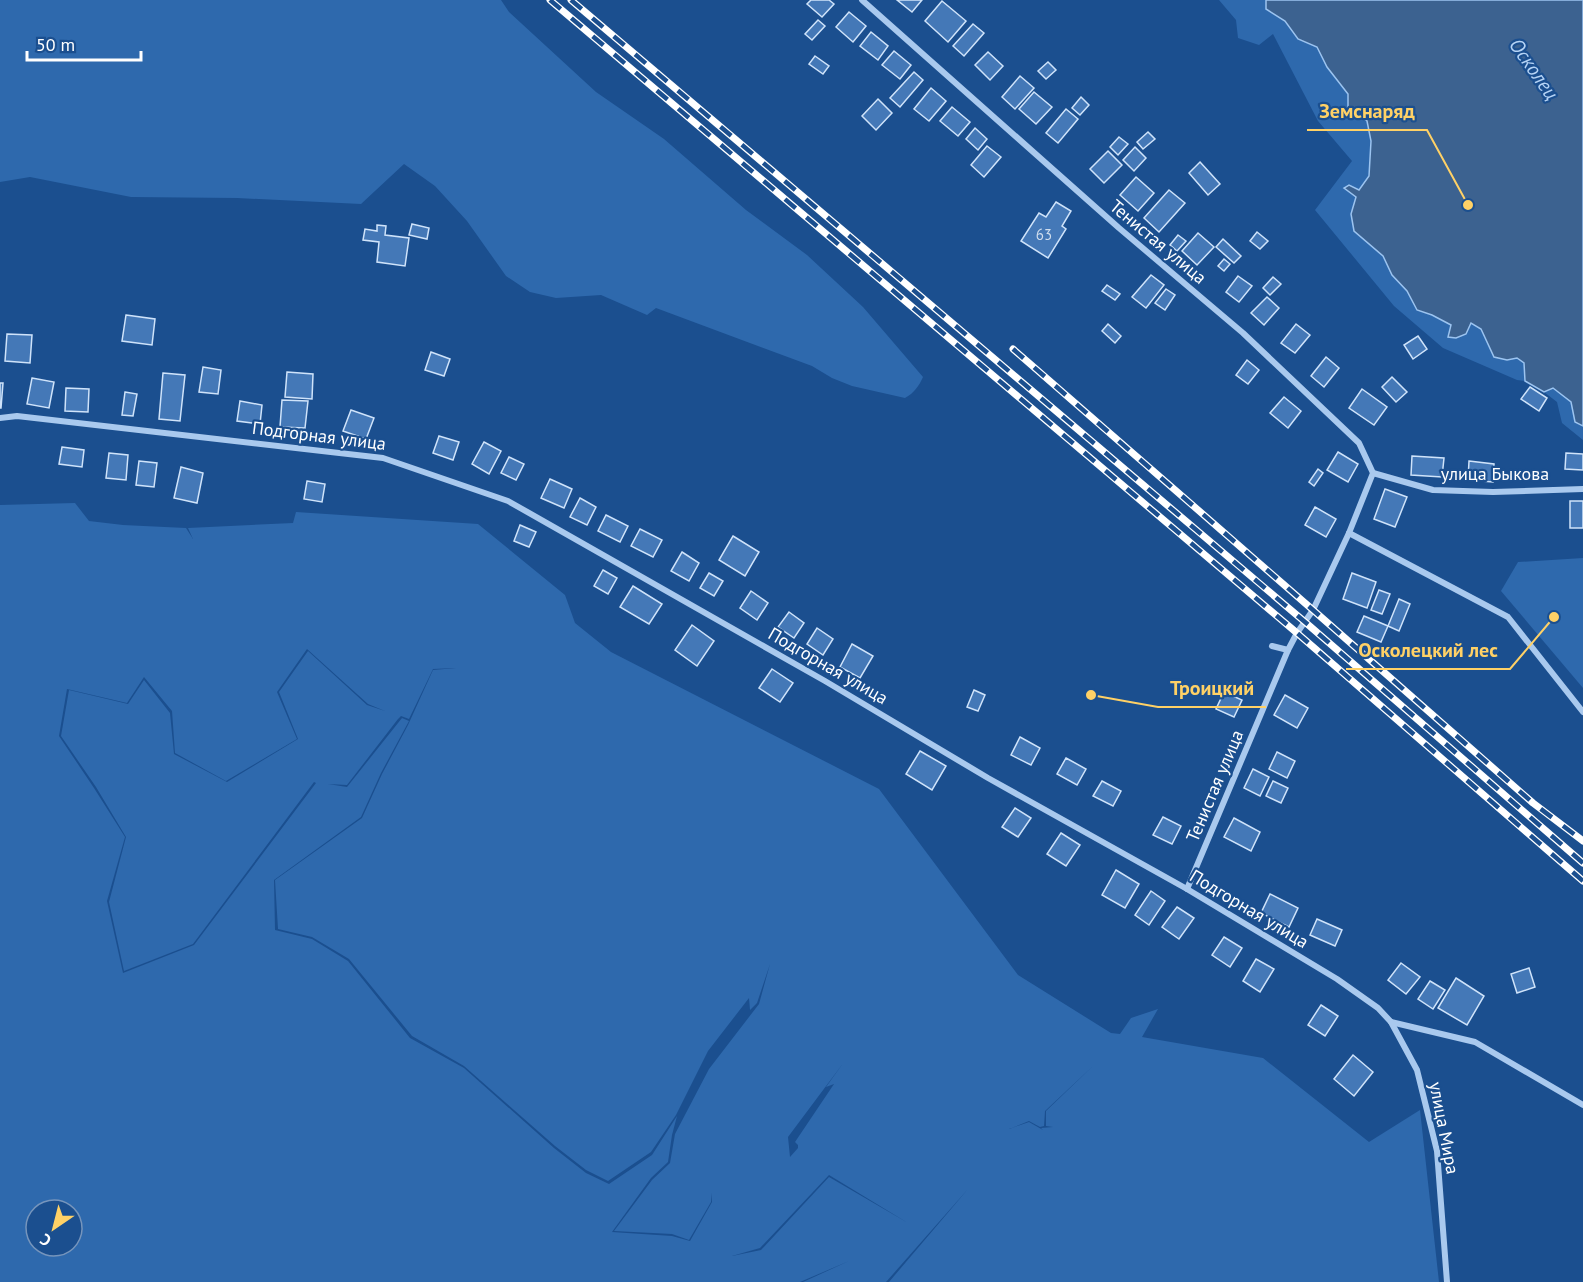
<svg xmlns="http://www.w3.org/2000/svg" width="1583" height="1282" viewBox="0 0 1583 1282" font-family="'PT Sans',sans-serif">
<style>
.green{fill:#2e69ad;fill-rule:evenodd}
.water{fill:#3c6290;stroke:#9cc4f0;stroke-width:1.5}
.building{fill:#4478b7;stroke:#cfe3fa;stroke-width:1.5}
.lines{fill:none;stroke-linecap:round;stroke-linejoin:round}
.minor{stroke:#a9c9ee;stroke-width:6}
.rail-casing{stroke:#fff;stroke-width:7}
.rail{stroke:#1b4f8f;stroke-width:4.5;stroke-dasharray:14;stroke-linecap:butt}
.labels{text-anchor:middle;stroke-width:4.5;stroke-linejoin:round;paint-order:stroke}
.number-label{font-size:15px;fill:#d0dded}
.street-label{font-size:18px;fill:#fff;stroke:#1b4f8f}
.water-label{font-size:20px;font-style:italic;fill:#b5d3f5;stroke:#1b4f8f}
.leader{fill:none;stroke:#ffd166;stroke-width:2}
.callout-dot{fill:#ffd166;stroke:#1b4f8f;stroke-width:2}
.callout-label{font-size:20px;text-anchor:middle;font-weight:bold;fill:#ffd166;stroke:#1b4f8f;stroke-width:4.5;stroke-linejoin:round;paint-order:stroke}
</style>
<rect width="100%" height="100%" fill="#1b4f8f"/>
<g class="green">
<path d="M0,0H501L509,12L596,92L664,139L746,210L807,255L863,307L923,377C919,386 914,393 905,398L852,386L832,378L812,366L656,308L647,315L601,295L556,298L530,292L506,276L467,221L435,186L404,164L361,204L237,198L131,197L30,177L0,182Z"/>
<path d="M1219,0H1266L1267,9L1285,21L1298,39L1317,47L1327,67L1348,94V107L1367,121L1371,141L1369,176L1359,190L1351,214L1354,231L1383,256L1392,275L1407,291L1417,310L1432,315L1452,325L1448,336L1471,323L1481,329L1494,357L1507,360L1517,358L1524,363L1525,381L1517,380L1443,348L1394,306L1315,210L1352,161L1318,121L1273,34L1259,45L1238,38L1236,20Z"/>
<path d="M1552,387L1571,402L1575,422L1583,426V440L1562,423L1557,402L1544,392Z"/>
<path d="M75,503L89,521L123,525L186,528L193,539L188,528L293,523L296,512L478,524L565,595L575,623L611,652L879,789L1018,975L1111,1033L1120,1034L1131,1018L1158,1009L1142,1037L1263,1058L1369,1142L1420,1110L1439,1282H889L968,1189L886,1282H803L849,1261L800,1282H0V505ZM307,649L368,704L385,711L367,705L308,651L279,692L298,739L227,782L174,754L170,713L144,680L128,704L69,690L61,736L96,787L126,837L109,902L124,971L193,944L314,782L316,783L194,945L123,973L107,901L125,837L94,788L59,736L67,689L127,703L144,677L172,711L175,753L226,781L297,739L277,692ZM456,668L433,670L408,725L382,774L362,818L275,880L278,929L312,937L349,959L412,1036L464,1066L555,1146L586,1170L608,1181L651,1152L676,1115L708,1051L749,998L750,1010L757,1003L770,964L759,1004L709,1069L675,1134L670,1163L652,1180L614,1231L672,1234L689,1240L711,1202V1193L712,1202L690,1241L672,1236L612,1232L651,1178L668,1162L672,1135L677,1116L652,1155L609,1184L586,1173L554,1148L464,1068L410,1038L348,961L312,939L275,930L274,880L361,817L381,773L409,721L402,718L347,787L328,784L347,785L398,719L401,716L409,719L433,669ZM844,1062L826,1087L834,1084L795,1142L798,1145V1148L790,1157L788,1137ZM1094,1065L1046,1111V1126L1053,1127L1041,1128L1043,1130L1029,1122L1009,1129L1029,1121L1040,1127L1044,1126L1045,1111ZM829,1175L908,1223L829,1177L761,1250L732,1256L760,1248ZM36,1210H72V1246H36Z"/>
<path d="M1583,558V688L1501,591L1518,562Z"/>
</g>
<path class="water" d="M1266,0H1583V426L1575,422L1571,402L1553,388L1544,392L1525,381L1524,363L1517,358L1507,360L1494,357L1481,329L1471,323L1466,334L1456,338L1448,337L1451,325L1432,315L1417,310L1407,291L1392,275L1383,256L1354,231L1351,214L1356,197L1344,188L1349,185L1359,190L1369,176L1371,141L1367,121L1348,107V94L1327,67L1317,47L1298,39L1285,21L1266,9Z"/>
<g class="building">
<path d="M811,0H829L834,4L822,17L807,4Z"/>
<path d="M897,0H922L912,12Z"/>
<path d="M942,1L966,21L948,42L925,21Z"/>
<path d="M849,12L866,26L853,42L836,27Z"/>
<path d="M818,20L825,26L812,40L805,34Z"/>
<path d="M973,24L984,33L964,56L953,46Z"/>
<path d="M871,32L888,46L878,60L860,46Z"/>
<path d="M894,51L911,65L900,79L882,65Z"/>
<path d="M988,52L1003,66L990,80L975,65Z"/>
<path d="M815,56L829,66L823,74L809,64Z"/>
<path d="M1048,62L1056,70L1046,79L1038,71Z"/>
<path d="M914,72L923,80L900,107L890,98Z"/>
<path d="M1020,76L1034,88L1015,109L1002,97Z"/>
<path d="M931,88L946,101L929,121L914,109Z"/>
<path d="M1034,92L1052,107L1036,124L1019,109Z"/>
<path d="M1081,97L1089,105L1080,115L1072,108Z"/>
<path d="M878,99L892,113L876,130L862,116Z"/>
<path d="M952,107L970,122L958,136L940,121Z"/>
<path d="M1066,109L1078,119L1058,143L1046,133Z"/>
<path d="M975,128L987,139L978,150L966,139Z"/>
<path d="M1148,132L1155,139L1143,149L1137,142Z"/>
<path d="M1119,137L1128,144L1118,155L1110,147Z"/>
<path d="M987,146L1001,157L984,177L971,165Z"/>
<path d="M1135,147L1146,158L1134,171L1123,160Z"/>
<path d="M1108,151L1122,165L1104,183L1090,169Z"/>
<path d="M1200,162L1220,184L1208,195L1189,173Z"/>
<path d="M1136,177L1154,193L1138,211L1120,195Z"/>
<path d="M1169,190L1185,203L1159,232L1144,218Z"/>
<path d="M1056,202L1071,211L1062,226L1066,229L1048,258L1021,241L1039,213L1046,217Z"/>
<path d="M412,224L429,228L427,239L409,235Z"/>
<path d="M377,225L386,226L385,235L409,238L405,266L377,262L379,242L363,240L365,229L377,231Z"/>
<path d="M1257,232L1268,241L1260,249L1250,241Z"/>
<path d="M1198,233L1214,247L1197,265L1182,251Z"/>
<path d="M1178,235L1186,241L1177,251L1170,245Z"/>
<path d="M1223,239L1241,256L1234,263L1216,247Z"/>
<path d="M1224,259L1230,264L1224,271L1218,266Z"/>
<path d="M1151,275L1164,285L1146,308L1132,297Z"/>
<path d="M1238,276L1252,286L1239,302L1226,292Z"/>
<path d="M1273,277L1281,284L1270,295L1263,288Z"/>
<path d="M1107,285L1120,294L1115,300L1102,291Z"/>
<path d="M1166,289L1175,295L1165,310L1155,303Z"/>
<path d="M1267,297L1279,308L1264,325L1251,313Z"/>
<path d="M126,315L155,319L152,345L122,341Z"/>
<path d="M1108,324L1121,336L1115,343L1102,331Z"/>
<path d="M1296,324L1310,335L1295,353L1281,343Z"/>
<path d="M7,334L32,335L30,363L5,361Z"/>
<path d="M1418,336L1427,349L1413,359L1404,345Z"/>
<path d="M431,352L450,359L444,376L425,370Z"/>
<path d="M1326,357L1339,368L1324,387L1311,376Z"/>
<path d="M1247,360L1259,370L1248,384L1236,375Z"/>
<path d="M203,367L221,370L218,394L199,392Z"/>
<path d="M287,372L313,374L312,399L285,397Z"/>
<path d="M163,373L185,375L180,421L159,419Z"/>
<path d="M1392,377L1407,392L1396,402L1382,387Z"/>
<path d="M32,378L54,382L49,408L27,404Z"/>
<path d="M0,383H3L1,408H0Z"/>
<path d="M1530,387L1547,398L1539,411L1521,399Z"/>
<path d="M66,388L89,389L88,412L65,411Z"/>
<path d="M1362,389L1387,407L1374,425L1349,408Z"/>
<path d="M125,392L137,394L133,416L122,415Z"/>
<path d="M1284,397L1301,411L1288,428L1270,413Z"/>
<path d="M282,400L308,401L305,428L280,427Z"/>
<path d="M240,401L262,405L260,424L237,421Z"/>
<path d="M351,410L374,418L366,439L343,431Z"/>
<path d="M439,436L459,442L453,460L433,453Z"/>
<path d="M484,442L501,451L489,474L472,464Z"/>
<path d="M62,447L84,450L82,467L59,464Z"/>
<path d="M1338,452L1358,464L1348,482L1327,470Z"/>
<path d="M109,453L128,455L126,480L106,478Z"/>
<path d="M1566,453L1583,454V470L1565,469Z"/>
<path d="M1412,456L1444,458L1442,477L1411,475Z"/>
<path d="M509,457L524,464L516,480L501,473Z"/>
<path d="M139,461L157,463L154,487L136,485Z"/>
<path d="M1469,461L1494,464L1493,482L1468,480Z"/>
<path d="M181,467L203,473L197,503L174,498Z"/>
<path d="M1318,469L1323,473L1314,486L1309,482Z"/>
<path d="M550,479L572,489L564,508L541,498Z"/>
<path d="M307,481L325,484L322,502L304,499Z"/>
<path d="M1385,489L1407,497L1395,527L1374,519Z"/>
<path d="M580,498L596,507L587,525L570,517Z"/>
<rect x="1570" y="501" width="13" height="27"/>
<path d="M1315,507L1336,519L1326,537L1305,525Z"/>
<path d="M606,515L628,526L620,542L598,531Z"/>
<path d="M520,525L536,532L529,547L514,541Z"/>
<path d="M640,529L662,540L653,557L631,546Z"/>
<path d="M733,536L759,552L745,576L719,560Z"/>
<path d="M682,552L699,563L689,581L671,571Z"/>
<path d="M603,570L617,578L608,594L594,586Z"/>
<path d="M709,573L723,581L714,596L700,588Z"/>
<path d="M1352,573L1376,582L1367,608L1343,599Z"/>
<path d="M633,586L662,604L649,624L620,607Z"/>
<path d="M1379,590L1390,594L1382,614L1371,610Z"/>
<path d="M751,591L768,603L757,620L740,608Z"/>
<path d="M1399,599L1410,604L1399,631L1388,626Z"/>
<path d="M789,612L804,623L794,638L778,627Z"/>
<path d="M1364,616L1388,626L1381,642L1357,632Z"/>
<path d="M692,625L714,641L697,666L675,650Z"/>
<path d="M817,628L833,639L823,655L807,644Z"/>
<path d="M852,644L873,656L860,678L840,667Z"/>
<path d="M772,669L793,683L780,702L759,688Z"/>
<path d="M974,690L985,695L978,711L967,707Z"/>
<path d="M1224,692L1242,700L1234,717L1216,709Z"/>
<path d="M1285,695L1308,708L1297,728L1274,715Z"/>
<path d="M1020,737L1040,748L1031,765L1011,755Z"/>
<path d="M920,751L946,766L932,790L906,774Z"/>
<path d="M1277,752L1295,761L1287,778L1269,769Z"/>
<path d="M1066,758L1086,769L1077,785L1057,774Z"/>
<path d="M1253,769L1269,777L1260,796L1244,788Z"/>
<path d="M1102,781L1121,791L1113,806L1093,796Z"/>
<path d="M1273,781L1288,788L1281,803L1266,796Z"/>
<path d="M1015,808L1031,818L1018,837L1002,827Z"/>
<path d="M1163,817L1181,826L1172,844L1153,835Z"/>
<path d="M1234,818L1260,832L1251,851L1224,837Z"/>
<path d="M1061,833L1080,845L1066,866L1047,854Z"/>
<path d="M1116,870L1139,884L1125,908L1102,895Z"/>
<path d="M1151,891L1165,901L1149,925L1135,915Z"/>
<path d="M1270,894L1298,908L1289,927L1261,913Z"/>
<path d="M1177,907L1194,918L1179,939L1162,927Z"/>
<path d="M1317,919L1342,930L1335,946L1310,935Z"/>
<path d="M1224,937L1242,948L1230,967L1212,955Z"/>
<path d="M1256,959L1274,969L1260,992L1243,981Z"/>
<path d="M1401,963L1420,977L1406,994L1388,980Z"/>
<path d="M1529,968L1535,987L1517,993L1511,974Z"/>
<path d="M1456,978L1484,996L1467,1025L1438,1008Z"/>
<path d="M1430,981L1445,990L1433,1009L1418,999Z"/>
<path d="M1321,1005L1338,1016L1325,1036L1308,1025Z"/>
<path d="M1353,1055L1373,1072L1354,1096L1334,1079Z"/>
</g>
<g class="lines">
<g class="minor">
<path d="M862,0L1119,228L1243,333L1359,443L1373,473L1349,533L1313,610L1297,633L1288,650L1187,889"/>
<path d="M0,418L17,416L383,458L508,501L825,681L988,778L1187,889L1337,979L1378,1008L1391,1022L1475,1042L1583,1105"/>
<path d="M1373,473L1433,490L1493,492L1583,489"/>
<path d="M1349,533L1508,617L1583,712"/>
<path d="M1272,646L1288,650"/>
<path d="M1391,1022L1417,1070L1437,1151L1447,1282"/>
</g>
<g class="rail-casing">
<g id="rail">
<path d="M550,0L1297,633L1583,881"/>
<path d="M571,0L1305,622L1583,863"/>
<path d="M1013,349L1313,610L1533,803L1583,841"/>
</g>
</g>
<use href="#rail" class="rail"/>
</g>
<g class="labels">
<g class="number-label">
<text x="1044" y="240">63</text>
</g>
<g class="street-label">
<text transform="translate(1158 242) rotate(40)" y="6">Тенистая улица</text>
<text transform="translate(319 436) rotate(7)" y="6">Подгорная улица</text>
<text x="1495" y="480">улица Быкова</text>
<text transform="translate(828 666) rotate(30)" y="6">Подгорная улица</text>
<text transform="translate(1215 786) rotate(-67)" y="6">Тенистая улица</text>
<text transform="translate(1249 909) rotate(31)" y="6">Подгорная улица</text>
<text transform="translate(1444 1128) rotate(79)" y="6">улица Мира</text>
</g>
<g class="water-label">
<text transform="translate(1534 69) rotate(55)" y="7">Осколец</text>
</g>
</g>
<path class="leader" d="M1468 205L1427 130H1307M1554 617L1510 669H1346M1091 695L1158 707H1266"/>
<g class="callout-dot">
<circle cx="1468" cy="205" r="6"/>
<circle cx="1554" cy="617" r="6"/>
<circle cx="1091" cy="695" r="6"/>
</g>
<g class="callout-label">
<text x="1367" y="118">Земснаряд</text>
<text x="1428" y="657">Осколецкий лес</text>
<text x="1212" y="695">Троицкий</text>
</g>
<g transform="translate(54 1228) rotate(215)"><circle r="28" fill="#1b4f8f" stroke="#7695bc" stroke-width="1.5"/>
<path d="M0-4.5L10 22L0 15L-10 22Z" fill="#ffd166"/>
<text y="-9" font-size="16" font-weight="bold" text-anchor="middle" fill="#ffffff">С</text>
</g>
<path d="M27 51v9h114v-9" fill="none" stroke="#ffffff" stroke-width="3"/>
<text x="36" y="51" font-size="18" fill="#ffffff" stroke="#1b4f8f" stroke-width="4.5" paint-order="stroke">50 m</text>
</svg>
